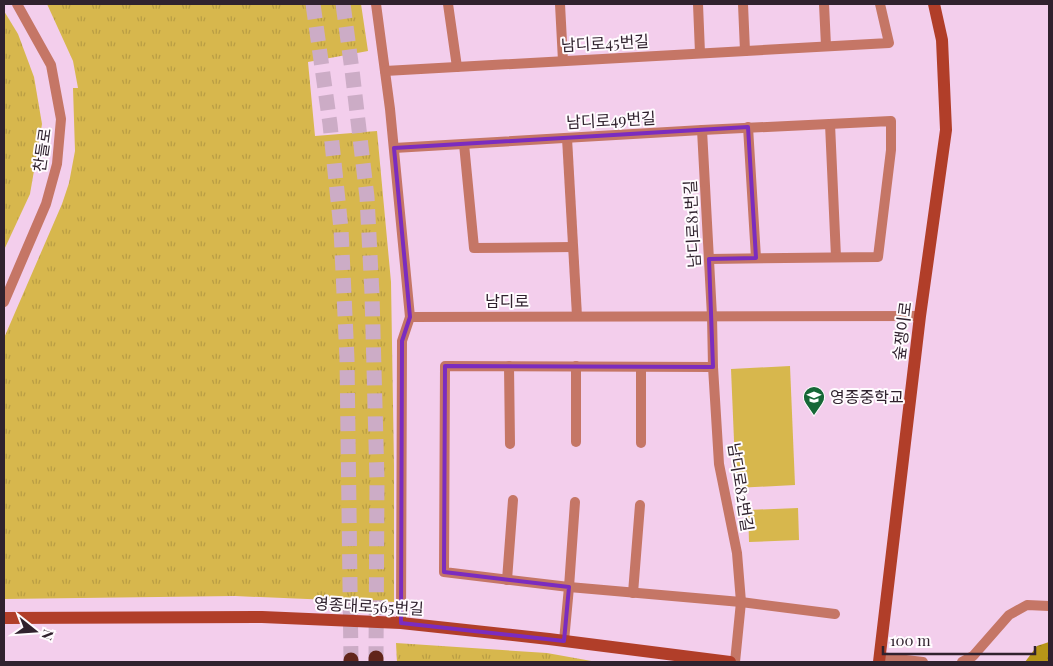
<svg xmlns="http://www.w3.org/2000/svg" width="1053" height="666" viewBox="0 0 1053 666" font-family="'Playfair Display','Noto Sans KR',serif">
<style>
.grass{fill:url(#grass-tufts)}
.forest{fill:url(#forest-firs)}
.pitch{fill:#d7b74d}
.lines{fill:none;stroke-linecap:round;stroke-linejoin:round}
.highway-tunnel{stroke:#ccacc6;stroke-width:15;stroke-dasharray:15 8;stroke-linecap:butt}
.street{stroke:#c57666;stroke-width:10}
.secondary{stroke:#b13e29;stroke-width:12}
.highway{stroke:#61251a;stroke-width:15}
.marked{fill:none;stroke:#7b2cbf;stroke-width:4;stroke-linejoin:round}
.labels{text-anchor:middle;stroke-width:4;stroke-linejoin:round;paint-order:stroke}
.street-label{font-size:16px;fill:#30222e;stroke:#fffbfe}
.poi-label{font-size:16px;fill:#30222e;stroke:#fffbfe;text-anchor:start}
</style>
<defs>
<pattern id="grass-tufts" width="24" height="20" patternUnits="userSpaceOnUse" patternTransform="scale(1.25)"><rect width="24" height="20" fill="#d7b74d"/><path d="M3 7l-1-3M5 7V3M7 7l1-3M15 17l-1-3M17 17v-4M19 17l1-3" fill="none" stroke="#b99d44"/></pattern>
<pattern id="forest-firs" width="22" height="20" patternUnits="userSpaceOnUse" patternTransform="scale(1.25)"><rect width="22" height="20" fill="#b79618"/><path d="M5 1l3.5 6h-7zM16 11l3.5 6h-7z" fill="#957a16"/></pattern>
</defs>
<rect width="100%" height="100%" fill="#f3ceec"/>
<g class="grass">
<path d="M47,4H361L368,51L308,62L315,136L377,131L391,282L394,466V602L332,599L331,600L235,596L4,599V338L62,204L69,183L75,151L73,88H78L73,61Z"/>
<path d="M4,11L18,34L34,77L42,124L30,194L4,250Z"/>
<path d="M396,643L547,653L597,662H397Z"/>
</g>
<path class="forest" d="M1049,642V662H1025L1037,646Z"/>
<g class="pitch">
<path d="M790,366L795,485L736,488L731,369Z"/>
<path d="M798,508L799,540L749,542L748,510Z"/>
</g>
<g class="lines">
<g class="highway-tunnel">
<path d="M313,4L330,124L341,229L347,359L351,660"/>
<path d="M343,4L352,70L367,197L372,294L377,480L376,658"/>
</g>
<g class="street">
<path d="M376,4L390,109L410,317L920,316"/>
<path d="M448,4L457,67"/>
<path d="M560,4L563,61"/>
<path d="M698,4L700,53"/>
<path d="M743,4L745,51"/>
<path d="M824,4L826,46"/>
<path d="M385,71L889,43L880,4"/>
<path d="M830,124L836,257"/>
<path d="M748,127L756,258"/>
<path d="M702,130L712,316L713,367L719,464L737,553L741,602L735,662"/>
<path d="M567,138L577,316"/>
<path d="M464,144L474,248L573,247"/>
<path d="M394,148L702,130L891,121V150L878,257L709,259"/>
<path d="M4,302L46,204L57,164L61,119L51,65L17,4"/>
<path d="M509,366L510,444"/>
<path d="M576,366V442"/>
<path d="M641,367V443"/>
<path d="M713,367L445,366L444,572L569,587L741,602L835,614"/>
<path d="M507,580L513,500"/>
<path d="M633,593L640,505"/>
<path d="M401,623L402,341L410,317"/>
<path d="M564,641L569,587L575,502"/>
<path d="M880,657L923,662"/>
<path d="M962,662L973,656L1009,615L1027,605L1049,606"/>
</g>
<g class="secondary">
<path d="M4,618L262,617L401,623L549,639L730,662"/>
<path d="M879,662L920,316L946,130L942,40L934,4"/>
</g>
<g class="highway">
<path d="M376,658V662"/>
<path d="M351,660V662"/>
</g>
</g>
<path class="marked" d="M748,127L756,258L709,259L713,367L445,366L444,572L569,587L564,641L401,623L402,341L410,317L394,148Z"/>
<defs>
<g id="school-pin" transform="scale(1.125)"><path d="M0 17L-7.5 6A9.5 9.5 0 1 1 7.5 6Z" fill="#166737" stroke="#fffbfe"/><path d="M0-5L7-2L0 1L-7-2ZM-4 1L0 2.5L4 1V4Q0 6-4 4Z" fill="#fff"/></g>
</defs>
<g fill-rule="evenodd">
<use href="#school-pin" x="814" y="397"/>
</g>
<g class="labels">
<g class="street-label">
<text transform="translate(605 43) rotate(-3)" y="6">남디로45번길</text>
<text transform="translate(611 120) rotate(-3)" y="6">남디로49번길</text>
<text transform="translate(42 150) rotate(-82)" y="6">찬들로</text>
<text transform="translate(692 224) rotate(-93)" y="6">남디로81번길</text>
<text x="507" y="307">남디로</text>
<text transform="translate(902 331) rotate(-83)" y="6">숲쟁이로</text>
<text transform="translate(741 487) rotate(81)" y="6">남디로82번길</text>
<text transform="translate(369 606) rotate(3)" y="6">영종대로565번길</text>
</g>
<g class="poi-label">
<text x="830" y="403">영종중학교</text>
</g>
</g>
<rect width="1053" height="666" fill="none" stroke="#30222e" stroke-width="10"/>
<g transform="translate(35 631) rotate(107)" stroke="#fffbfe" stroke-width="4" paint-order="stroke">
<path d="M0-4L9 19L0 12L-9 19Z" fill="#30222e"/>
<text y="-8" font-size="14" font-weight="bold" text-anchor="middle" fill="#30222e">N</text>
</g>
<path d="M883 646v8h152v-8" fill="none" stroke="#30222e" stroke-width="2.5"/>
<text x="890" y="646" font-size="15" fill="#30222e" stroke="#fffbfe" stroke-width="4" paint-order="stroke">100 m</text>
</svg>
